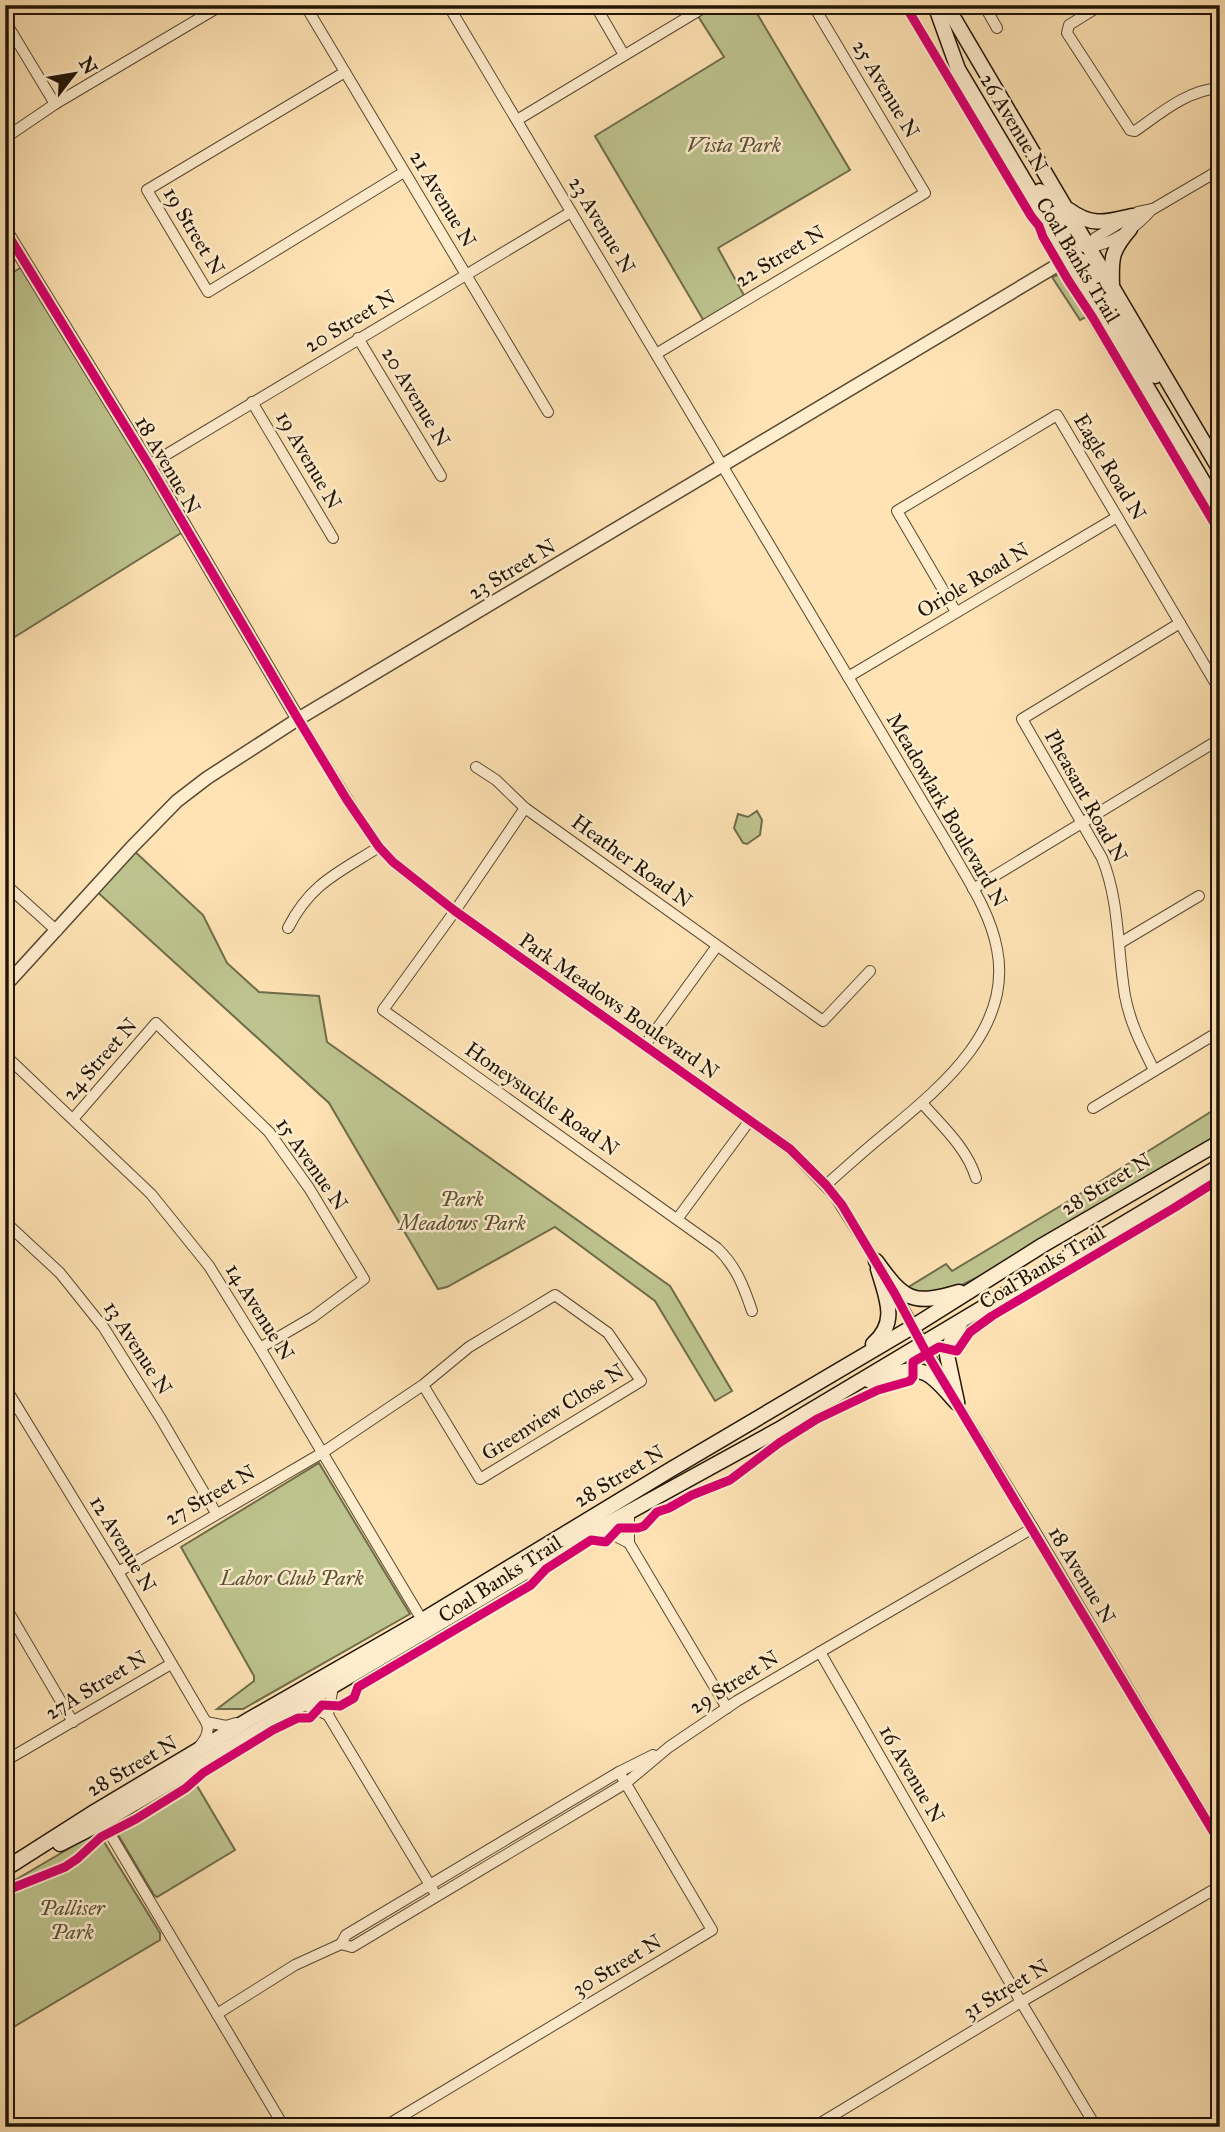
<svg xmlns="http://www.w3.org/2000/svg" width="1225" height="2132" viewBox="0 0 1225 2132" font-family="'IM FELL Great Primer',serif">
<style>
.green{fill:#bec48f;stroke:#6f6c4a;stroke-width:2}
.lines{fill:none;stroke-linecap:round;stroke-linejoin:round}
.minor-casing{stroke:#584831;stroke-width:12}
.tertiary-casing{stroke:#584831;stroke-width:15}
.secondary-casing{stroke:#201405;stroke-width:17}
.minor{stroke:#ffedce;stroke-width:10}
.tertiary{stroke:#ffedce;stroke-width:12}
.secondary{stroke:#ffedce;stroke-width:14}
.cycleway-casing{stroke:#ffedce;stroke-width:13}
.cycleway{stroke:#d6006c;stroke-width:9}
.labels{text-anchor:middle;stroke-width:5;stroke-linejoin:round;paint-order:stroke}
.street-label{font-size:21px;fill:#201405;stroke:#ffedce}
.park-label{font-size:21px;font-style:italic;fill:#575235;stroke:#ffedce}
</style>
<rect width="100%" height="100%" fill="#ffe3b4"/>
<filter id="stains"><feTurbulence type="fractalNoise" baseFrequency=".00286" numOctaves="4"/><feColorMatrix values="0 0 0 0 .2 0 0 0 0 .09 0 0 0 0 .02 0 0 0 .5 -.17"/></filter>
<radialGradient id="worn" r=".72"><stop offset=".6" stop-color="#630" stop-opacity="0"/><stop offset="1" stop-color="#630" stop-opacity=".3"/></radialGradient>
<g class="green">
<path d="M708,5H752L850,170L718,248L746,299L705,323L595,136L724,57L696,13Z"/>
<path d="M27,264L186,530L5,643V277Z"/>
<path d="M1060,274L1071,277L1082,287L1220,513V541L1086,317L1080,320L1052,277Z"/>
<path d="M757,811L762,820L760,835L747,844L743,843L734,828L738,814L748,817Z"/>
<path d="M131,848L203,915L227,963L259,992L319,996L327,1042L670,1286L732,1391L715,1401L655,1301L555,1227L447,1287L438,1289L329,1103L94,889Z"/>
<path d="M1220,1106V1136L980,1276C955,1288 934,1302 907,1288L946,1264L952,1271L1072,1199Z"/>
<path d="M319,1463L410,1614L243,1709H217L254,1681V1676L181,1547Z"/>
<path d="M190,1774L235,1850L157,1897L154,1895L117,1833L114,1824L118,1818Z"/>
<path d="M92,1835L101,1837L160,1933V1940L5,2032V1886Z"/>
</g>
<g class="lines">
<g class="minor-casing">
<g id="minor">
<path d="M305,5L548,412"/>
<path d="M448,5L947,843C966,877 990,911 997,949C1013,1029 941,1087 887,1132C866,1149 846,1167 826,1185"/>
<path d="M595,5L624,55"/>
<path d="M984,5L997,28"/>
<path d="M1101,5L1069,25L1067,33L1130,130L1135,131C1161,113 1187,90 1220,88"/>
<path d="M5,21L55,104"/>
<path d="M345,72L147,190L208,292L404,172"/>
<path d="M517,120L708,5"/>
<path d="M5,138L55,104L222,5"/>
<path d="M1088,247L1095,238L1138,212L1153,209L1211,175L1220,168"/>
<path d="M1088,247C1112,245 1137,227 1152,209"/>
<path d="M358,338L441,476"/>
<path d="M656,354L925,193L813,5"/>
<path d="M252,402L333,538"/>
<path d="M149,465L571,212"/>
<path d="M956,612L897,511L1057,415L1220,691"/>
<path d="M848,677L1117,517"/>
<path d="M298,719L357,815L379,847L393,862L455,911L790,1149L834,1195L878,1264"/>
<path d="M476,767L496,780L525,808L823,1021L870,971"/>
<path d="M525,808L455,911L383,1010L717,1248C736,1266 744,1287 752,1311"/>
<path d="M5,884L57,931"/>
<path d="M973,889L1220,739"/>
<path d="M288,928C311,883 338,873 379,847"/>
<path d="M1120,943L1199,896"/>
<path d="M645,1045L717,946"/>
<path d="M5,1055L151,1194L209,1266L260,1348L425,1625"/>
<path d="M1154,1070C1142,1046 1130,1023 1125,996C1117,949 1120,902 1102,858L1022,719L1180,623"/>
<path d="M922,1103C942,1126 967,1148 976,1178"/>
<path d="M1093,1108L1220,1031"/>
<path d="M73,1119L156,1023L269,1132L309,1188L364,1279L313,1317L260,1348"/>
<path d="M678,1218L750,1120"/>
<path d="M5,1222L60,1273L104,1328L161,1419L216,1513"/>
<path d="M891,1286L947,1386"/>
<path d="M5,1387L118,1572L206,1722C211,1731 205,1740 199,1747"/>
<path d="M954,1399L1033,1528L1220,1843"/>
<path d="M629,1511V1543L727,1708"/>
<path d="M600,1528L629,1543"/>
<path d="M1033,1528L820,1652L1021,2002L1096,2127"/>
<path d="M118,1572L322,1453L423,1385L469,1347L555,1295L608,1333L641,1381L480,1479L423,1385"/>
<path d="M5,1606L73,1722"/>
<path d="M302,1704L328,1715L433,1890"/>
<path d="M328,1715L333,1686"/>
<path d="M206,1722L226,1726L236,1723"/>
<path d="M5,1761L171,1664"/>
<path d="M100,1817L284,2127"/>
<path d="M341,1944L352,1947L626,1783L669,1747L737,1701L820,1652"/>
<path d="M341,1944L346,1935L619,1772L653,1755"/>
<path d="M217,2014L295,1965L341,1944"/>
<path d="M384,2127L712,1930L619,1772"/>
<path d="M814,2127L1021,2002L1220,1886"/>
</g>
</g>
<g class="tertiary-casing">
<g id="tertiary">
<path d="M5,230L149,465L298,719"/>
<path d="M5,986L131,848L177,801L207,778L298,719L1076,254"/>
</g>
</g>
<g class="secondary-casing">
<g id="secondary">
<path d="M935,5L958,69L1220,510"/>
<path d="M946,5L1220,470"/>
<path d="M1040,191L1069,234L1084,245"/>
<path d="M1069,210C1092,227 1106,222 1132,216"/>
<path d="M1075,258L1082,261L1086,266L1155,376"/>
<path d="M1112,286C1111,258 1111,251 1130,229"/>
<path d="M876,1261C904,1300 912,1306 959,1292"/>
<path d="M873,1344C899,1322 886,1297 878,1269"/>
<path d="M870,1381C885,1376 909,1366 925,1373C937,1378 948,1394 957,1403"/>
<path d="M957,1402L947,1355L948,1348L961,1321"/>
<path d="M60,1844L103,1822L600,1528L778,1430L1220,1166"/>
<path d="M5,1869L96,1811L250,1719L421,1621L670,1470L914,1326L1043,1245L1220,1142"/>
</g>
</g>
<use href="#minor" class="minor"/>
<use href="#tertiary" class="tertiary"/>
<use href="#secondary" class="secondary"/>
<g class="cycleway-casing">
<g id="cycleway">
<path d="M905,5L1031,216L1039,226L1043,237L1068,280L1093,318L1220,533"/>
<path d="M5,230L149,465L298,719L347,800L379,847L393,862L455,911L790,1149L826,1185L842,1205L895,1294L927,1354L1220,1843"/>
<path d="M5,1891L65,1867L77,1859L101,1837L136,1819L186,1788L203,1773L273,1730L298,1718H310L322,1705L340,1706L354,1698L358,1687L531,1585L546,1569L591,1540L606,1542L619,1528H638L644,1526L657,1512L669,1508L692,1495L730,1480L779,1443L817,1419L878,1390L910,1381L913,1377V1362L939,1347L957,1351L970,1332L992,1316L1174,1208L1220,1179"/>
</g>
</g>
<use href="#cycleway" class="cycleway"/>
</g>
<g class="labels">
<g class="street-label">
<text transform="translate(886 89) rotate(59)" y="7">25 Avenue N</text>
<text transform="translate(1014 123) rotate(59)" y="7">26 Avenue N</text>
<text transform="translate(443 199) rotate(59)" y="7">21 Avenue N</text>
<text transform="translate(602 225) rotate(59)" y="7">23 Avenue N</text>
<text transform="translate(194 231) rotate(59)" y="7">19 Street N</text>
<text transform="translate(780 256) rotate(-31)" y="7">22 Street N</text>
<text transform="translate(1078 260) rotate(59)" y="7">Coal Banks Trail</text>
<text transform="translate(350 321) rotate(-31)" y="7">20 Street N</text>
<text transform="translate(416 397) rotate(59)" y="7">20 Avenue N</text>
<text transform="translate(309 460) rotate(60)" y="7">19 Avenue N</text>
<text transform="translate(168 465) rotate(60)" y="7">18 Avenue N</text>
<text transform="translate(1110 467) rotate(59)" y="7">Eagle Road N</text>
<text transform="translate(512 569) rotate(-31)" y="7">23 Street N</text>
<text transform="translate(973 580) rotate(-31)" y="7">Oriole Road N</text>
<text transform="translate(1086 796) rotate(61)" y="7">Pheasant Road N</text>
<text transform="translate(947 810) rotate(60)" y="7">Meadowlark Boulevard N</text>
<text transform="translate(632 861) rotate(36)" y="7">Heather Road N</text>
<text transform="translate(619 1006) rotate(35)" y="7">Park Meadows Boulevard N</text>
<text transform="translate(100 1059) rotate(-49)" y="7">24 Street N</text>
<text transform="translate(542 1099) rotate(35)" y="7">Honeysuckle Road N</text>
<text transform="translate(312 1164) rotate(55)" y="7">15 Avenue N</text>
<text transform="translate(1106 1184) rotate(-31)" y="7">28 Street N</text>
<text transform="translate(1042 1267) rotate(-31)" y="7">Coal Banks Trail</text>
<text transform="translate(260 1312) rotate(58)" y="7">14 Avenue N</text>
<text transform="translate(138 1348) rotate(57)" y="7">13 Avenue N</text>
<text transform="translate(553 1412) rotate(-32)" y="7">Greenview Close N</text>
<text transform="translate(619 1476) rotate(-31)" y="7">28 Street N</text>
<text transform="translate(210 1495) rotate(-30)" y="7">27 Street N</text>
<text transform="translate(123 1544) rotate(59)" y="7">12 Avenue N</text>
<text transform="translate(1082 1575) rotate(59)" y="7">18 Avenue N</text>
<text transform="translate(500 1579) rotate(-33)" y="7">Coal Banks Trail</text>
<text transform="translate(734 1682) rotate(-32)" y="7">29 Street N</text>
<text transform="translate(96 1685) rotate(-31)" y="7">27A Street N</text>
<text transform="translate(132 1766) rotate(-30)" y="7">28 Street N</text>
<text transform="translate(912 1774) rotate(60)" y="7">16 Avenue N</text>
<text transform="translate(617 1965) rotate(-31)" y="7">30 Street N</text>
<text transform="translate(1006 1989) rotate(-31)" y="7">31 Street N</text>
</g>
<g class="park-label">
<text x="734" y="152">Vista Park</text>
<text x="462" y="1206">Park<tspan x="462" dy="24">Meadows Park</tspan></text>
<text x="292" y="1585">Labor Club Park</text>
<text x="72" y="1915">Palliser<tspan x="72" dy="24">Park</tspan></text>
</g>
</g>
<rect width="1225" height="2132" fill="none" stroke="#ffe3b4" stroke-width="28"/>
<rect x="7" y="7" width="1211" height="2118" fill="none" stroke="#201405" stroke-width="3.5"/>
<rect x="14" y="14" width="1197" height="2104" fill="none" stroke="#201405" stroke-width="2"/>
<g transform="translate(74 74) rotate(59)" stroke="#ffedce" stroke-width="5" paint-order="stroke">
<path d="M0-5L12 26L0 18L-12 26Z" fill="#201405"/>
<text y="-10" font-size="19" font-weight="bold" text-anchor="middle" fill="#201405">N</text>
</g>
<rect width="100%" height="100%" filter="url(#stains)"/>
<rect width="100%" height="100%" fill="url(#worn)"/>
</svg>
